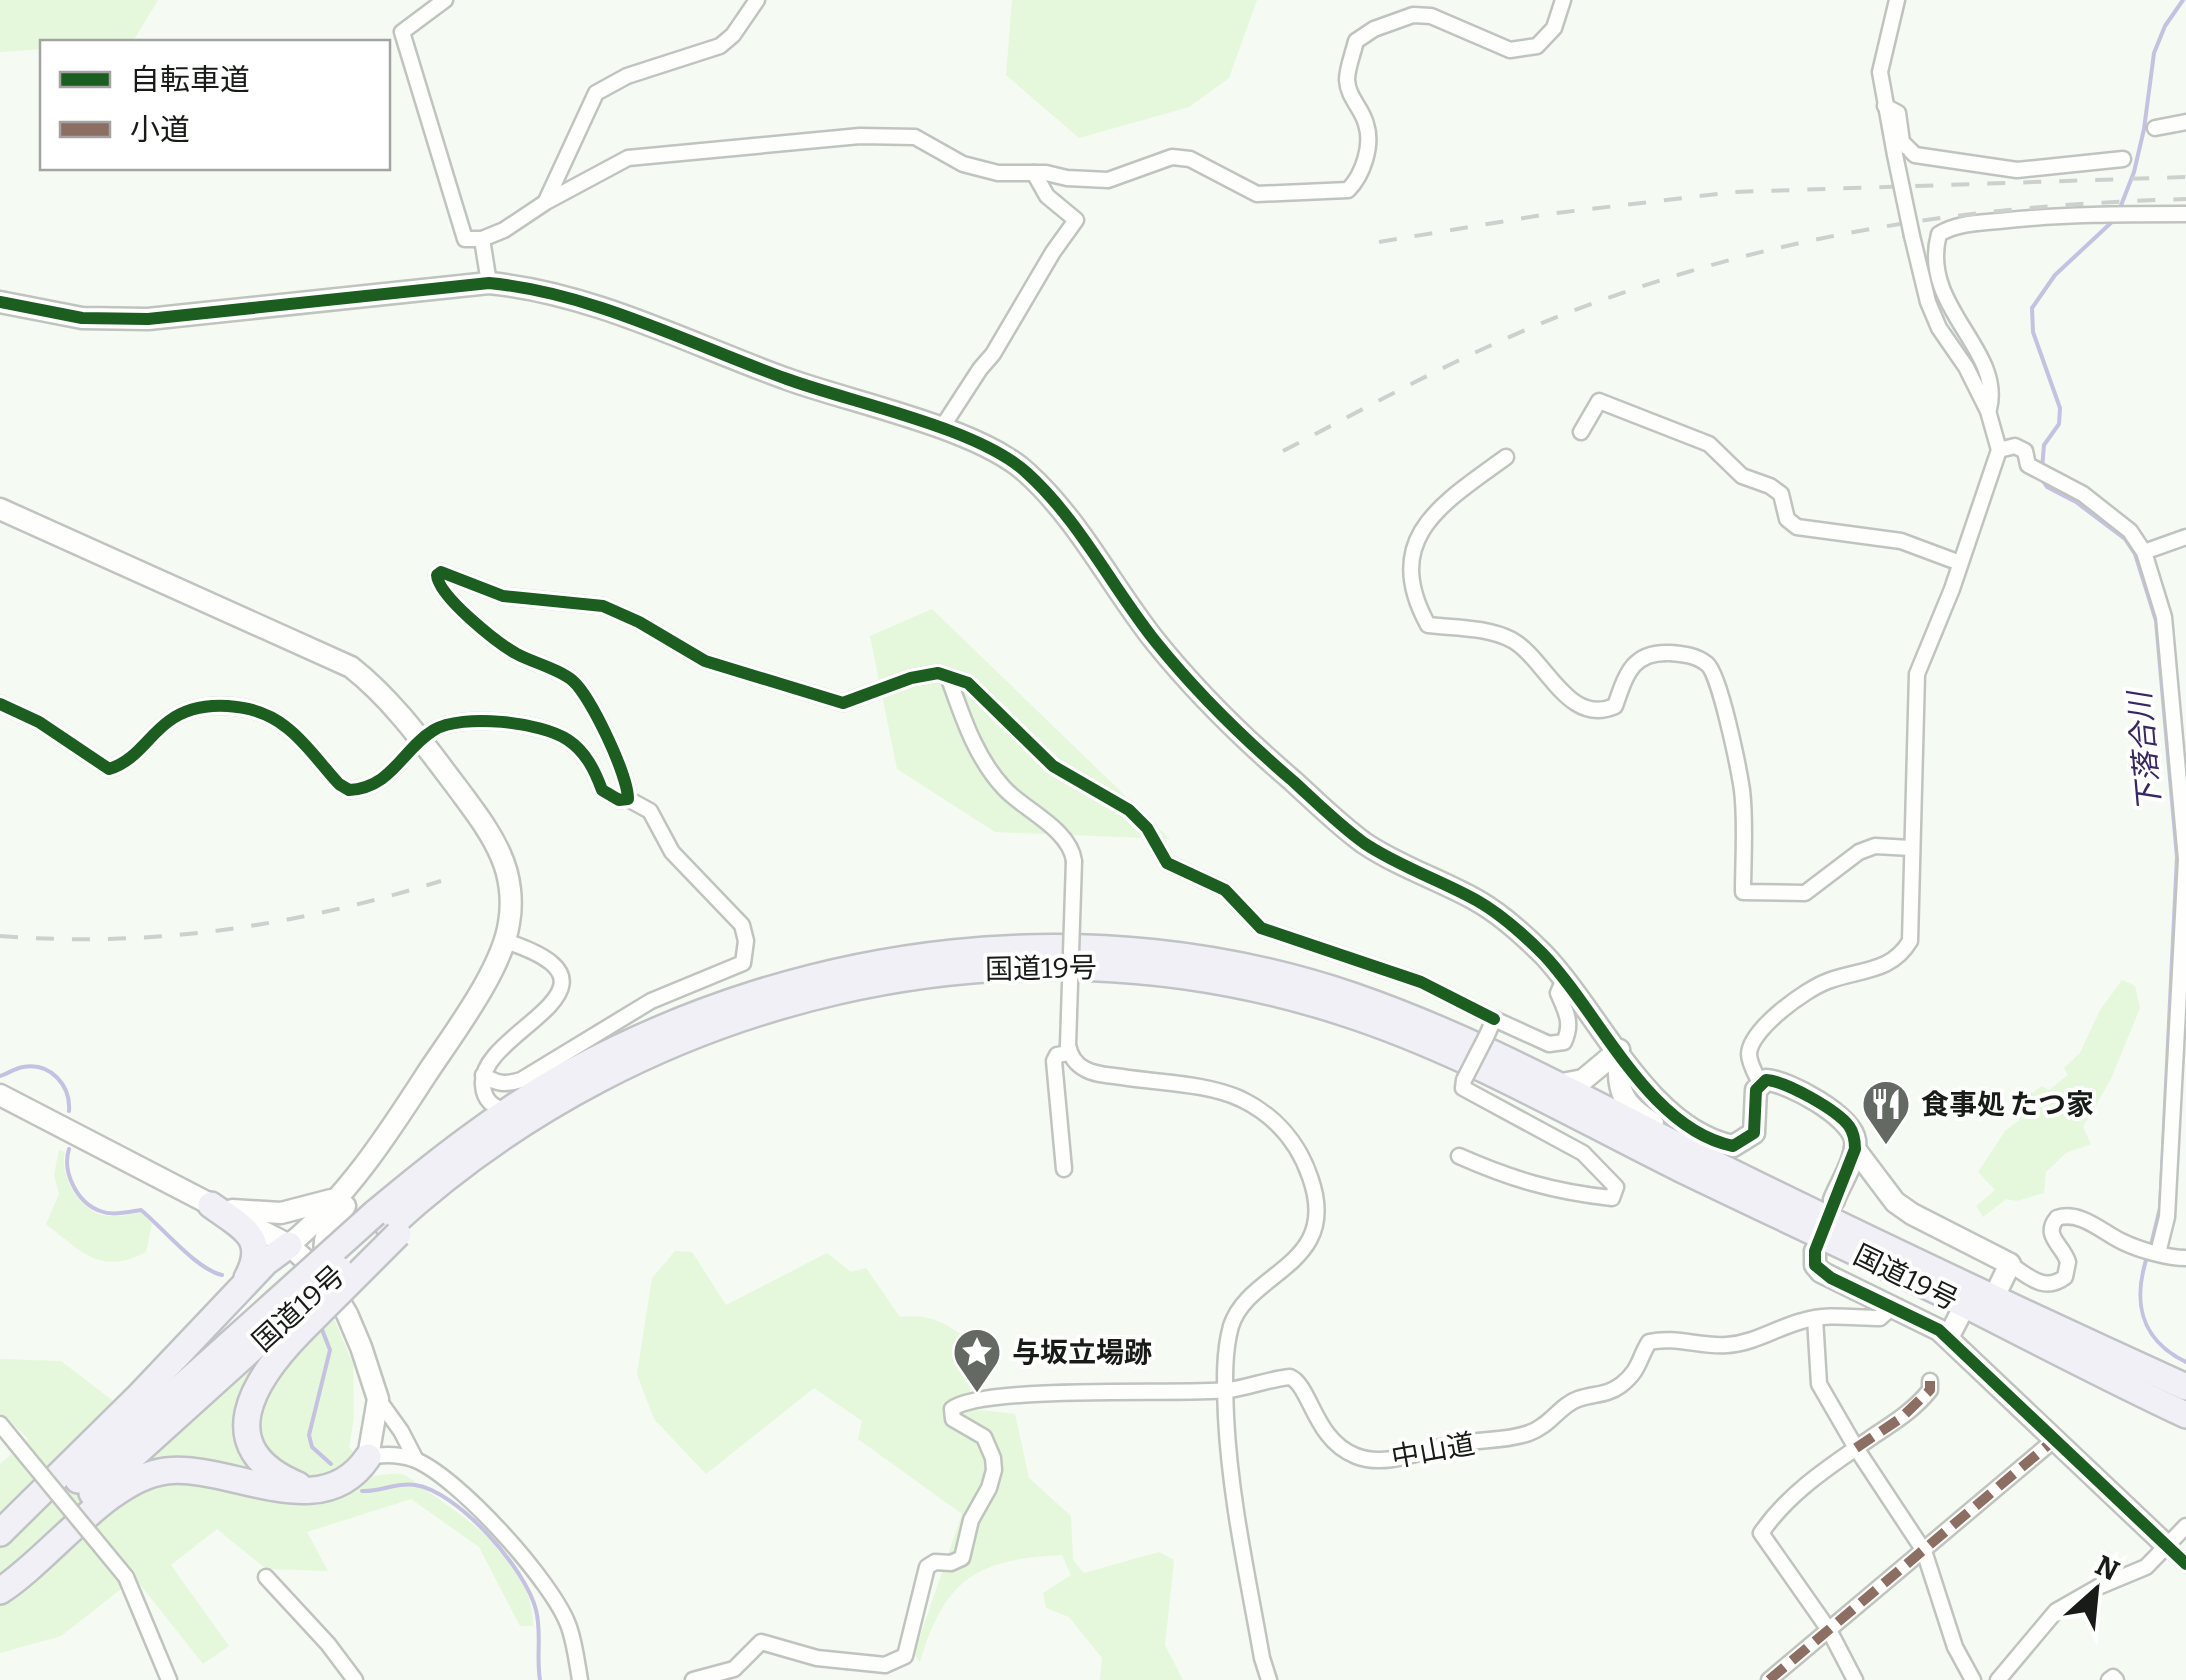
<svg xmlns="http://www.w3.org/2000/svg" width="2186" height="1680" viewBox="0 0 2186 1680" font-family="Bitter,'Noto Sans JP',serif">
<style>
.green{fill:#e5f8db}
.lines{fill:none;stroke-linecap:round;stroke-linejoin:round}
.stream{stroke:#c5c1e2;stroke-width:4}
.street-casing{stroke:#c0c4be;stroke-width:19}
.secondary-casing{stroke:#c0c4be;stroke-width:25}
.highway-casing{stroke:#c0c2c5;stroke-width:30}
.street{stroke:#fefefd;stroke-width:14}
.secondary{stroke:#fefefd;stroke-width:20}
.highway{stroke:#f1f0f6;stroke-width:25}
.rail{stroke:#ced0cd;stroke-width:4;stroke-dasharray:18 18;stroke-linecap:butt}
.street-bridge-casing{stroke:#c0c4be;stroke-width:19;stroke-linecap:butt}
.highway-bridge-casing{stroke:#c0c2c5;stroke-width:30;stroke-linecap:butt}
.street-bridge{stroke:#fefefd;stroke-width:14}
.highway-bridge{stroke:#f1f0f6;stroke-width:25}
.quiet{stroke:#8d6e63;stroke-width:10;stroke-dasharray:20 10;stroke-linecap:butt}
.cycleway-casing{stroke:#fff;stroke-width:19}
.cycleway{stroke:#1b5e20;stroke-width:12}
.labels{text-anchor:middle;stroke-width:8;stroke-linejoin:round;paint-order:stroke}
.street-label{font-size:28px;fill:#181b17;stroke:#fff}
.poi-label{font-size:28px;font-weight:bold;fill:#181b17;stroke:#fff;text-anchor:start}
.water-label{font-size:30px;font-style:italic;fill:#372764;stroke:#fff}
</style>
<rect width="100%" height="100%" fill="#f5faf2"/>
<g class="green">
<path d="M0,0H158L133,41L42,42V49L0,52Z"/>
<path d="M1012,0H1257L1229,78L1189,107L1079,138L1006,75Z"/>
<path d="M932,609L1170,839L995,832L897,769L870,636Z"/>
<path d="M2122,980L2135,986L2140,1008L2111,1079L2083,1127L2091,1144L2066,1153L2046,1172L2044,1193L2017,1201L2006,1199L1983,1217L1976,1206L1995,1190L1978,1172L2005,1131L2020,1120L2012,1108L2042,1086L2049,1090L2068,1075L2064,1068L2080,1053L2100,1010Z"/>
<path d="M59,1150L65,1152C59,1174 77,1205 99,1214C113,1219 127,1215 141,1212L152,1223L146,1252C101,1276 82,1252 46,1224L59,1194L54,1175Z"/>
<path d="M675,1251L692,1252L726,1305L827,1253L851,1272L866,1268L900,1317C927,1314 944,1321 965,1338L972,1409L1015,1414L1029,1478L1071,1516L1073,1560L1084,1573L1159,1552L1174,1560L1165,1645L1183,1680H1100L1102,1658L1069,1617L1046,1608L1043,1593L1071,1575L1062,1555C976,1559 945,1579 920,1662L914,1654L962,1514L858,1439L862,1421L814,1388L706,1474L654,1419L637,1374L652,1278Z"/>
<path d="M334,1319L353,1364L354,1417L349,1447L373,1476C382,1475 395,1472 404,1475C413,1479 422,1488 430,1493C474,1523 534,1566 533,1626H520L479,1547L411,1499L307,1532L328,1571L266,1569L217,1529L171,1565L229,1646L203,1664L135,1578L61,1636L0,1653V1464L29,1439L0,1413V1359L61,1361L167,1442L254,1363L273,1377Z"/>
</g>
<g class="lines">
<g class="stream">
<path d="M2120,208L2134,172L2144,129L2154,53L2165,26L2183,0"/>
<path d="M2042,469L2044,445L2059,424L2060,408L2033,332L2032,308L2055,275L2113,221"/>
<path d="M2041,478L2047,487L2076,502L2125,539L2135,554L2156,621L2177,857L2160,1208L2151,1245"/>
<path d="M0,1076C7,1074 16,1068 23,1067C51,1062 71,1086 69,1111"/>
<path d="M69,1149C62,1171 76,1202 100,1211C113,1216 128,1212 141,1210C164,1229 196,1269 222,1275"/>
<path d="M2148,1254C2132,1301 2139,1339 2186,1362"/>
<path d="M321,1327L330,1350L309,1435L312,1447L331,1464"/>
<path d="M362,1491C380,1492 397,1482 415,1485C458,1491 526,1569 536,1610C542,1633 536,1657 540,1680"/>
</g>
<g class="street-casing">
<g id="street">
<path d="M445,0L402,32L465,239H482"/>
<path d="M1885,106L1898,113L1902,142L1915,155L2017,170L2123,159"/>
<path d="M2155,128L2186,122"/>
<path d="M1895,155L1880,72L1897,0"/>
<path d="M546,201L596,93L627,76L720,46L733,35L757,0"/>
<path d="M489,283L482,239L504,230L546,202L628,158L860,136L915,137L963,164L998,173H1046L1067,178L1108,180L1172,157L1190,159L1257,194L1348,190C1363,175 1373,145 1366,124C1362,108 1348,98 1347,80C1347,68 1353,54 1356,41L1374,29L1413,15L1431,16L1510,50L1537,46L1554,28L1563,0"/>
<path d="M1989,409C2004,349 1919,307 1939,234C1958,223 1978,223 1999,221C2062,214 2123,214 2186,214"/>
<path d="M941,429L980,369L993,354L1053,252L1076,220L1047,196L1034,173"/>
<path d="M1581,432L1599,401L1709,444L1742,476L1770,486L1781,494L1787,519L1797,527L1901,541L1960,563"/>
<path d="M1999,450L2015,446L2025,451L2028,465L2083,494L2130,531L2144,552L2164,617L2186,859L2167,1217L2158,1253"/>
<path d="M1506,457C1443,503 1380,538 1428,625C1455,628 1487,627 1512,640C1546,659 1568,727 1615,706C1626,675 1632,651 1670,653C1683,654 1696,655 1707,664C1720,674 1739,770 1742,790C1746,823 1743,859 1743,892L1805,893L1859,852L1875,846L1911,848"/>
<path d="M2144,552L2186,537"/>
<path d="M948,676C962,715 975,757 1004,788C1024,810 1070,829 1074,861"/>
<path d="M0,704L39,722L109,769C136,761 147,737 169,721C200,698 255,702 286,727C306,742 322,766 339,784L349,790C392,788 402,749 434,730C462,713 542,722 568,740C586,752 595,771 602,790L619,800L628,799C628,775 591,697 573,681C559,669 534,663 517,654C497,643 438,596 437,575L441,572L503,596L603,606L639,622L705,661L843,703L911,678L938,673L968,683L1053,766L1129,810L1147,828L1167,863L1225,890L1261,928L1421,982L1494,1019"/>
<path d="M505,941C647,987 477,1031 483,1085C484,1101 493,1107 507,1111"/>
<path d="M1487,1035L1494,1019L1549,1044L1564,1042C1573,1023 1566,1012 1558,993L1564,979"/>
<path d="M1068,1045C1070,1055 1075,1064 1085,1069C1095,1075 1109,1075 1122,1077C1160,1083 1206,1083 1241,1099C1274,1115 1298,1142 1310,1177C1342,1266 1249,1270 1231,1326C1223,1355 1225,1387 1226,1417C1230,1498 1248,1578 1262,1658L1269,1680"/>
<path d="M483,1075C497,1084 505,1085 521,1080L651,1001L743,963L746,941L742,925L672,852L650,811L628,799"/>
<path d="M1760,1083C1756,1075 1749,1063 1749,1054C1750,1029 1806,989 1828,981C1860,969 1891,973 1910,941L1917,674L1952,589L1999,450L1988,411L1966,367L1939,328L1928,302L1912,236"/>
<path d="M1459,1156C1511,1179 1554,1192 1612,1198L1616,1187L1583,1153L1463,1088L1464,1080"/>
<path d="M1064,1169L1054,1061L1057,1055L1069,1053"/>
<path d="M2010,1264C2028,1276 2044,1293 2065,1277L2068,1262C2063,1245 2042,1236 2057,1218C2081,1210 2103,1233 2123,1242C2140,1250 2167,1258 2186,1258"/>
<path d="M1815,1318L1819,1384L1856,1448L1924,1551L1955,1647L1973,1680"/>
<path d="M378,1399L401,1431L416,1460"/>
<path d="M0,1424L27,1457"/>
<path d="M368,1457C383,1454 398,1454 413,1459C457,1475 554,1583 569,1627C575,1644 577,1663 580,1680"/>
<path d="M2167,1546L2186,1564"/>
<path d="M126,1577L169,1680"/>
<path d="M266,1577L328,1644L355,1680"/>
<path d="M693,1680L734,1669L761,1642L817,1658L885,1665L905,1656L927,1567L935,1562L951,1563L962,1558L971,1520L989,1488L994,1470L993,1458L984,1437L953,1419L952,1409C982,1385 1178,1395 1229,1390C1250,1387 1269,1379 1290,1377C1311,1386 1314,1440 1356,1456C1389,1469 1428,1447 1461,1443C1483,1439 1507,1441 1529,1433C1550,1426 1560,1405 1578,1399C1595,1393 1606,1396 1621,1385C1640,1370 1638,1360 1649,1342C1676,1336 1700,1347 1727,1345C1755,1343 1776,1328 1802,1321C1828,1313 1853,1318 1880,1318L1892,1307"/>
<path d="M1769,1680L2054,1440"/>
<path d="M1855,1680L1829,1630L1761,1533C1791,1490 1832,1465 1875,1435C1895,1422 1915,1409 1930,1390V1381"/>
<path d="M1998,1680L2056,1611L2098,1587L2146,1567L2186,1526"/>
<path d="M2109,1680L2113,1677L2116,1680"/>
</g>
</g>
<g class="secondary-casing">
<g id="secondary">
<path d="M0,302L82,318L148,319L489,283C593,293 690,344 787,379C853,403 979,428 1027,473C1079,520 1112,587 1155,641C1196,692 1244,739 1293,781C1316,802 1339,825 1364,843C1398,866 1440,880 1476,900C1501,914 1523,934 1543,954C1599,1012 1648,1129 1733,1146L1754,1133L1756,1090L1766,1080C1789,1081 1851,1116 1855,1140C1858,1157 1840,1184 1834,1200"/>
<path d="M0,509L351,667C393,700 424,744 456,786C472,808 490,830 501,856C510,876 513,901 509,923C502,970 453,1034 426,1075C386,1137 347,1197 289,1245"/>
<path d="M1619,1050C1618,1089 1618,1102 1653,1123"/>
<path d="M1557,1085L1583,1080L1619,1050"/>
<path d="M0,1095L289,1245L327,1280L347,1314L361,1347L378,1399L368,1457"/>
<path d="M1855,1149L1895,1202L1912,1214L2010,1264L1993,1299"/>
<path d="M232,1210L281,1213L331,1200"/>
<path d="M1815,1251V1265L1821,1272L1939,1330L2167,1546"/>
<path d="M329,1264C317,1240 331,1225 345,1206"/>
<path d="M1948,1338L1965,1305"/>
</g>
</g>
<g class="highway-casing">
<g id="highway">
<path d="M211,1205C241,1227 269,1237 247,1278"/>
<path d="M375,1213C436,1162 498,1113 568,1074C806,943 1094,908 1353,996C1481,1040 1600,1108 1721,1167C1875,1243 2030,1316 2186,1387"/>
<path d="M389,1227C644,992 1011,905 1342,1012C1461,1050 1570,1114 1681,1169C1776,1215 1872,1259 1966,1305C2039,1342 2111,1380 2186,1415"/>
<path d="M78,1480L275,1303"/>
<path d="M298,1485C209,1448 253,1380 301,1331"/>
<path d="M92,1493L288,1316"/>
<path d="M0,1533L137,1398L266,1262L289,1245"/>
<path d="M0,1591C50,1559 108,1478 166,1471C230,1463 321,1528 368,1457"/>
</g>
</g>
<use href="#street" class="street"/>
<use href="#secondary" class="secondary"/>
<use href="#highway" class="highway"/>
<g class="rail">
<path d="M1379,242L1548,214L1734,192L2186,177"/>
<path d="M1283,451C1377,402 1470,350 1570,312C1773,234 1970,205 2186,199"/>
<path d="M0,936C152,948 296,926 441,881"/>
</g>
<g class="street-bridge-casing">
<g id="street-bridge">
<path d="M1895,155L1912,236"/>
<path d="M1068,1045L1074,861"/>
<path d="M1464,1080L1487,1035"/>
<path d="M27,1457L126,1577"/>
</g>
</g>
<g class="highway-bridge-casing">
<g id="highway-bridge">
<path d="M275,1303L375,1213"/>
<path d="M288,1316L340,1270"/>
<path d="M301,1331L398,1234"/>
</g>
</g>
<use href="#street-bridge" class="street-bridge"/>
<use href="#highway-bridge" class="highway-bridge"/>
<g class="quiet">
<path d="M1856,1448L1901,1418L1930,1390V1381"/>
<path d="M1769,1680L2054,1440"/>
</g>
<g class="cycleway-casing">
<g id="cycleway">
<path d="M0,302L82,318L148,319L489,283C593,293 690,344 787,379C853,403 979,428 1027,473C1079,520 1112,587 1155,641C1196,692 1244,739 1293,781C1316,802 1339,825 1364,843C1398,866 1440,880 1476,900C1501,914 1523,934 1543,954C1599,1012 1648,1129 1733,1146L1754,1133L1756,1090L1766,1080C1786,1081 1837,1110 1849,1126C1854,1133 1855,1140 1855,1149L1815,1251V1265L1831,1278L1939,1330L2186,1564"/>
<path d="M0,704L39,722L109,769C136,761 147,737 169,721C200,698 255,702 286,727C306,742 322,766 339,784L349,790C392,788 402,749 434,730C462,713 542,722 568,740C586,752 595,771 602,790L619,800L628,799C628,775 591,697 573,681C559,669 534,663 517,654C497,643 438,596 437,575L441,572L503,596L603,606L639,622L705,661L843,703L911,678L938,673L968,683L1053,766L1129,810L1147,828L1167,863L1225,890L1261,928L1421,982L1494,1019"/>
</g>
</g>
<use href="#cycleway" class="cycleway"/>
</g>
<defs>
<g id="restaurant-pin" transform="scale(2.5)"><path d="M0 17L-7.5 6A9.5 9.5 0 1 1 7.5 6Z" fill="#656964" stroke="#fff"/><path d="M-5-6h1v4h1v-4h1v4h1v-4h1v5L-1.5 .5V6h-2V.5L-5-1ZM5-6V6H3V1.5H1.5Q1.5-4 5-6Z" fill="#fff"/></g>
<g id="sight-pin" transform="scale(2.5)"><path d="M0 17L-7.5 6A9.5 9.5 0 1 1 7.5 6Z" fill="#656964" stroke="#fff"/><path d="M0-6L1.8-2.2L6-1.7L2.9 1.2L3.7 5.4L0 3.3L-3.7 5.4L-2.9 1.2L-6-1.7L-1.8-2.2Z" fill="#fff"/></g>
</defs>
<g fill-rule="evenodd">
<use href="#restaurant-pin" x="1886" y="1104"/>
<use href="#sight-pin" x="977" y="1352"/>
</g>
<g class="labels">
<g class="street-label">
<text transform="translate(1041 968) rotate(-1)" y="10">国道19号</text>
<text transform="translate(1906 1277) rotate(26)" y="10">国道19号</text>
<text transform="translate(298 1308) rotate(-42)" y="10">国道19号</text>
<text transform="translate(1433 1450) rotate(-10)" y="10">中山道</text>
</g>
<g class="poi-label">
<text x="1921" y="1114">食事処 たつ家</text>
<text x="1012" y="1362">与坂立場跡</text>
</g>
<g class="water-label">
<text transform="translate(2145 752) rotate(-95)" y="10">下落合川</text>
</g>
</g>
<rect x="40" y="40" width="350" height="130" fill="#ffffff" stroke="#a3a4a2" stroke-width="2.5"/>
<rect x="60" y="72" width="50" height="15" fill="#1b5e20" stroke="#a3a4a2" stroke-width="2.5"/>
<text x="130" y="90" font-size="30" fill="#181b17">自転車道</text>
<rect x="60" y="122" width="50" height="15" fill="#8d6e63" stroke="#a3a4a2" stroke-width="2.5"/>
<text x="130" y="140" font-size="30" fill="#181b17">小道</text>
<g transform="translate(2096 1590) rotate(27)" stroke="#ffffff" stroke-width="8" paint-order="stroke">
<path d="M0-8L18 38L0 25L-18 38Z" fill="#181b17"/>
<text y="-15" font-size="28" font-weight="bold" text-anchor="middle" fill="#181b17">N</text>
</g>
</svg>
